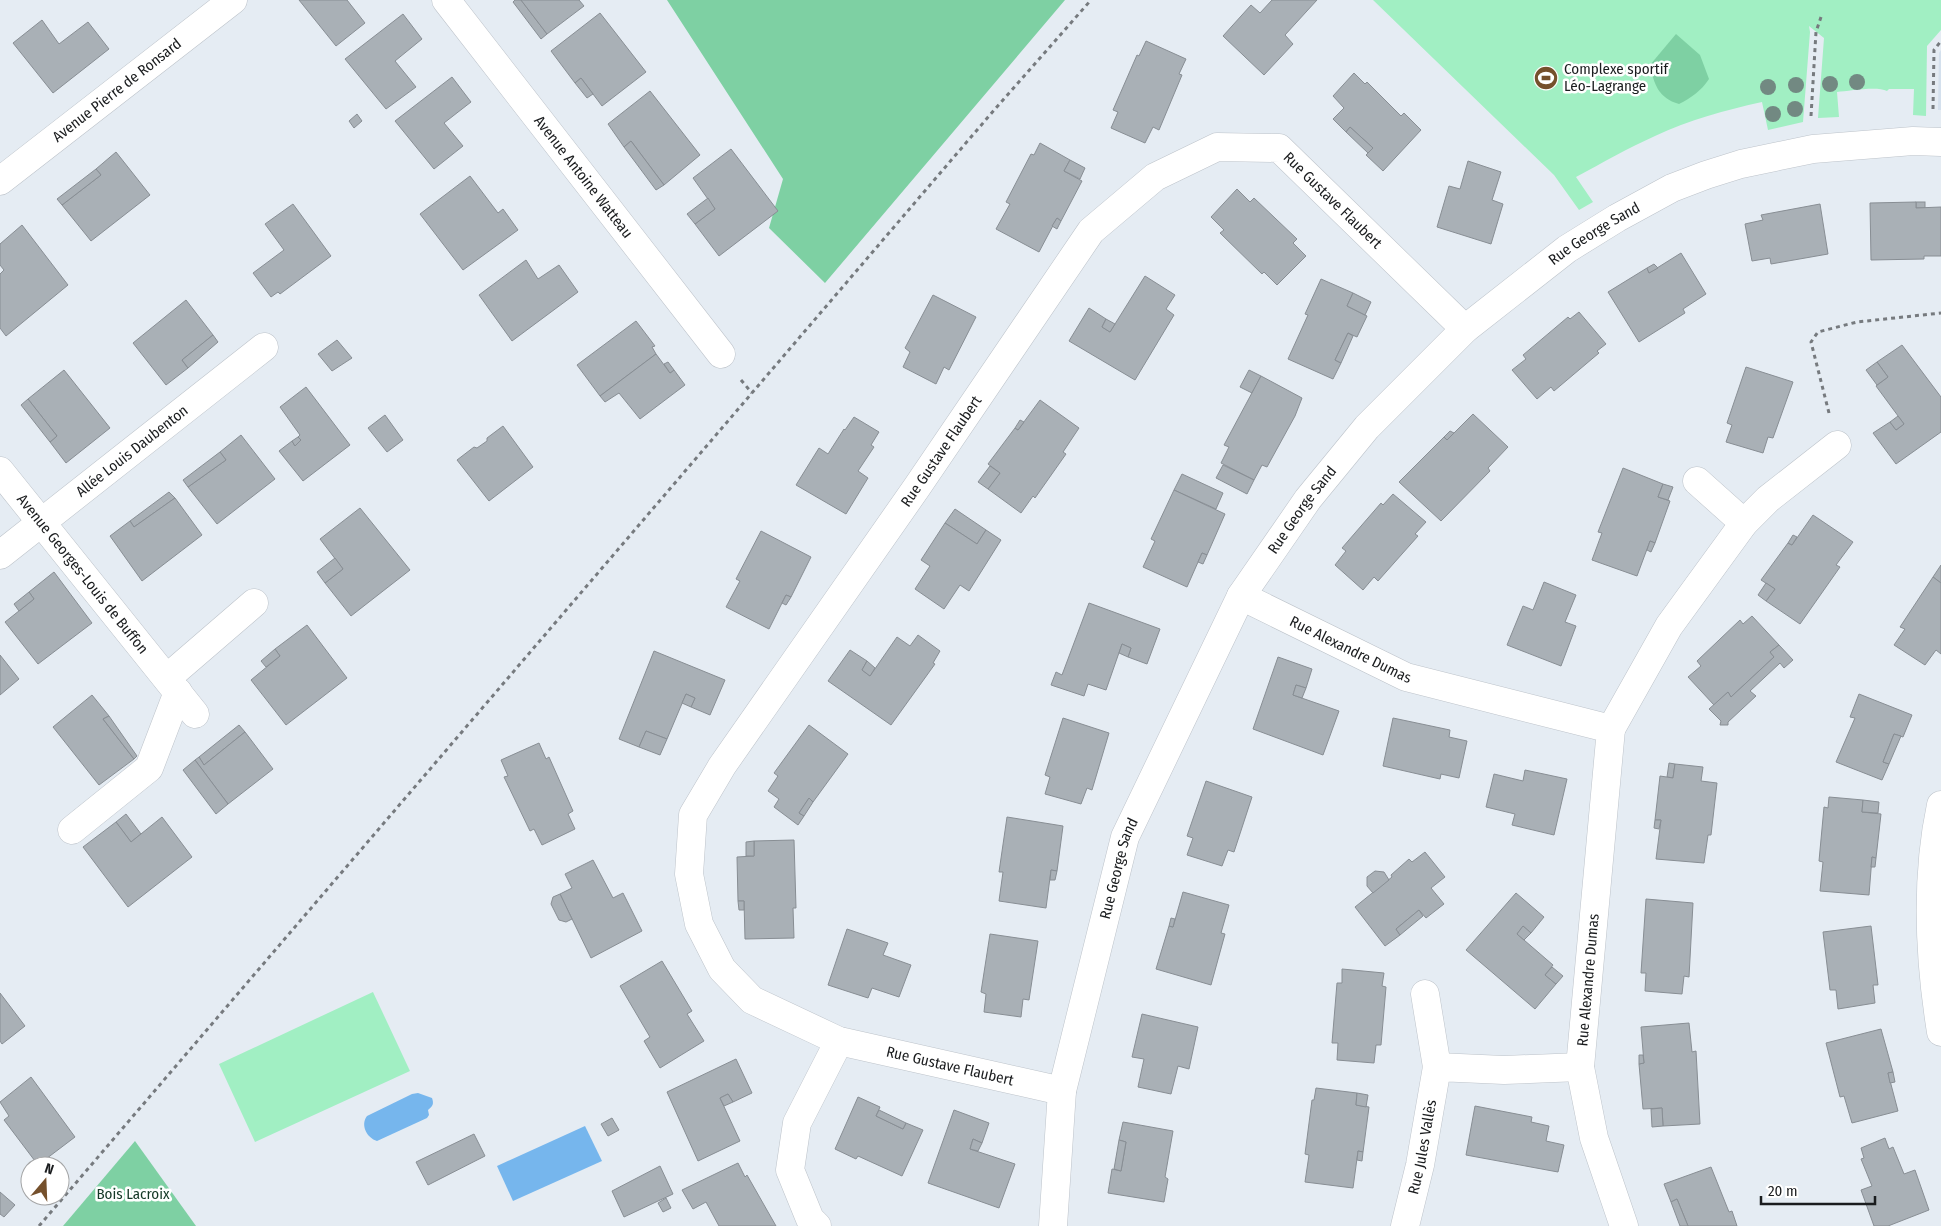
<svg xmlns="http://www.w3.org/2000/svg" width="1941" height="1226" viewBox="0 0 1941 1226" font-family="'Fira Sans Condensed',sans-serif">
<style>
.built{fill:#d4e0ed}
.green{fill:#a1efc3}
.forest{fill:#7ed0a3}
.water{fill:#76b6ed}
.building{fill:#a9b0b6;stroke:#888e94}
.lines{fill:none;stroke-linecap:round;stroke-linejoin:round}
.minor-casing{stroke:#bdc3ca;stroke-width:29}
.path{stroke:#767a7e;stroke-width:3;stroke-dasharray:4 4;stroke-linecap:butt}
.minor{stroke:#fff;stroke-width:28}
.tree{fill:#728982}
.labels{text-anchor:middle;stroke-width:5;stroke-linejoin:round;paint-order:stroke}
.poi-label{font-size:15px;fill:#1a1c1e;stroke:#fff;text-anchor:start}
.street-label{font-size:15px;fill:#1a1c1e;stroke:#fff}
.park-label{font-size:15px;fill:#143826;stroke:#fff}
</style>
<rect width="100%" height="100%" fill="#e5ecf3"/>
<path class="built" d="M1941,50V110H1938L1939,53Z"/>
<g class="green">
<path d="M1373,0H1941V30L1927,46L1926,116L1913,115L1914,89H1889L1887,91C1877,86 1849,91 1837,92L1839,117L1818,118L1824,38L1809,26L1810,32L1803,122L1768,130L1762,102C1726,110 1689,120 1655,136C1628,148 1602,163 1576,177L1593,202L1579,210L1554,175Z"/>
<path d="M373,992L410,1071L255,1142L219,1064Z"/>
</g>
<g class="forest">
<path d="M667,0H1065L825,283L769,228L783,179Z"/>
<path d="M1676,34L1700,55L1709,79C1701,91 1691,98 1679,104C1658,98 1654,84 1650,65Z"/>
<path d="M135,1141L196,1226H63Z"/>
</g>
<g class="water">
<path d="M418,1093L432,1098C434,1104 433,1106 428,1110L429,1115L427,1118L377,1141C367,1138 360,1125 367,1116L412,1094Z"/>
<path d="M585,1126L602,1161L513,1201L497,1166Z"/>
</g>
<g class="building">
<path d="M299,0H347L365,23L336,46Z"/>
<path d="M515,0H521L547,34L541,39L513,2Z"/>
<path d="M521,0H579L584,6L547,34Z"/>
<path d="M1272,0H1317L1285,35L1293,44L1264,75L1223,36L1251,5L1260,13Z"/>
<path d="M600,13L646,72L602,106L581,78L575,83L551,51Z"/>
<path d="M403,14L422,39L395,61L416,87L386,109L345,59Z"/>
<path d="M42,20L59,44L88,22L109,49L53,93L13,43Z"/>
<path d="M1146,41L1186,59L1179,74L1182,75L1159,130L1153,127L1145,143L1111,128L1118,112L1113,110L1137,55L1139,56Z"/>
<path d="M1354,73L1365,84L1367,82L1401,116L1404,113L1421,130L1383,171L1366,155L1373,148L1350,127L1346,132L1333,119L1344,108L1333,96Z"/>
<path d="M452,77L471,102L444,123L463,146L434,169L395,121Z"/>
<path d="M581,78L593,94L587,98L575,83Z"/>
<path d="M650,91L700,155L664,185L631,141L624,147L608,124Z"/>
<path d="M357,114L362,121L354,128L349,121Z"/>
<path d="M1350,127L1373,148L1368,153L1346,132Z"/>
<path d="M631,141L664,185L656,190L624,147Z"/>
<path d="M1040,143L1070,160L1064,171L1082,181L1061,221L1057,218L1039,252L996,229L1010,204L1006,202L1031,154L1034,155Z"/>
<path d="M731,149L778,211L719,256L695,224L715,209L693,178Z"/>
<path d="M116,152L150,195L91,241L62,205L101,175L96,169Z"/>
<path d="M1070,160L1085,168L1080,179L1064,171Z"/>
<path d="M1468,161L1501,172L1492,200L1503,204L1491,244L1437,227L1449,186L1460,189Z"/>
<path d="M96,169L101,175L62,205L57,199Z"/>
<path d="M470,176L498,213L503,209L518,230L463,270L420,214Z"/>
<path d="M1237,189L1250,202L1254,198L1297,239L1293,243L1306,256L1277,285L1264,272L1262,274L1220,233L1224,230L1211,217Z"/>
<path d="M708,198L715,209L695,224L687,214Z"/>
<rect x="1916" y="202" width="9" height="6"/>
<path d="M1916,202V208L1941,207V256H1924V259L1871,260L1870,203Z"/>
<path d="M293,204L331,256L280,294L278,292L271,297L253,273L284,250L265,224Z"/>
<path d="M1820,204L1828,254L1771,264L1770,258L1752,261L1745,224L1763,220L1761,215Z"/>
<path d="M1057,218L1061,221L1057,229L1052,226Z"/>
<path d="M22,225L68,285L6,336L0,328V274L4,270L0,265V244Z"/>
<path d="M1681,253L1706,294L1683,309L1685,313L1639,342L1608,292L1647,268L1649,273Z"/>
<path d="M526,260L538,279L559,265L578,292L512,341L479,295Z"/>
<path d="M1654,264L1658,268L1649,273L1647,268Z"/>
<path d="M1145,276L1175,295L1166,309L1174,315L1135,380L1069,341L1089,308L1106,319L1102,327L1110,332Z"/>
<path d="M1321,279L1353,293L1347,306L1367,316L1357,337L1348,333L1335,360L1341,363L1333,379L1288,359L1308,315L1305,314Z"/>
<path d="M1353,293L1371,302L1365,315L1347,306Z"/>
<path d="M933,295L976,317L949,370L944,367L936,384L903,367L910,352L905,348Z"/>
<path d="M186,300L213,335L182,360L188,368L166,385L133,343Z"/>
<path d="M1579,312L1606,344L1597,351L1599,353L1554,391L1551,387L1537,399L1512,370L1526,359L1523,355L1568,317L1570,319Z"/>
<path d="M1106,319L1115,324L1110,332L1102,327Z"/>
<path d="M636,321L655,346L652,347L656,354L600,396L577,365Z"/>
<path d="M1348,333L1353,336L1341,363L1335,360Z"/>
<path d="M213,335L218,342L188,368L182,360Z"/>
<path d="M337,340L352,358L332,371L318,354Z"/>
<path d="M1902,345L1941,397V432L1896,464L1873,433L1890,422L1896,430L1904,424L1876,386L1888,377L1877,362Z"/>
<path d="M656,354L670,373L674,370L685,385L640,419L619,393L605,402L600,396Z"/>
<path d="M668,362L674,370L670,373L664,364Z"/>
<path d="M1877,362L1888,377L1877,385L1866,370Z"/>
<path d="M1746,367L1793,382L1773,438L1768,437L1763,453L1726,442L1732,425L1727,423Z"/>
<path d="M64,370L110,428L66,463L50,442L57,436L28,399Z"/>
<path d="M1249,370L1261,376L1252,393L1240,387Z"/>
<path d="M1261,376L1302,398L1295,416L1267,467L1262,465L1254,480L1221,463L1229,447L1224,445Z"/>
<path d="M306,387L350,445L303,481L279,451L292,441L295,446L301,440L298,437L300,435L280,407Z"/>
<path d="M28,399L57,436L50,442L21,405Z"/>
<path d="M1040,400L1079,428L1063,452L1066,454L1035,498L1033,496L1021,513L988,489L1000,473L988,464L1015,428L1018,430Z"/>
<path d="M1473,414L1508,447L1488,468L1490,471L1441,521L1399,482L1444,437L1447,440Z"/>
<path d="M385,415L403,440L387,452L368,428Z"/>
<path d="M1898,416L1904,424L1896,430L1890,422Z"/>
<path d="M854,417L879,432L871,445L874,447L858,471L868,478L846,514L796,485L819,448L828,454L844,429L845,430Z"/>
<path d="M1020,420L1024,422L1018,430L1015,428Z"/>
<path d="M503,426L533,467L489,501L457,460L474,447L477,448L487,441V438Z"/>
<path d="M1450,431L1454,433L1447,440L1444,437Z"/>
<path d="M241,435L275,479L217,524L188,487L226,460L220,452Z"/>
<path d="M298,437L301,440L295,446L292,441Z"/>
<path d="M220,452L226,460L188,487L183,480Z"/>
<path d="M1223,465L1254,480L1247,494L1216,478Z"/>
<path d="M990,466L1000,473L988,489L978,482Z"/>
<path d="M1623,468L1663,484L1658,497L1670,501L1655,543L1650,541L1637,576L1592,560L1602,533L1598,532Z"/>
<path d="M1182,474L1223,493L1216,509L1174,490Z"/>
<path d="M1663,484L1673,487L1668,500L1658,497Z"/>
<path d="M1174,490L1225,514L1207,555L1202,553L1187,587L1143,567L1155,541L1151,539Z"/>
<path d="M169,492L175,498L134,527L130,521Z"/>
<path d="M1393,494L1426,522L1415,534L1418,536L1378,581L1374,577L1363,590L1335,565L1346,551L1342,548L1381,503L1383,505Z"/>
<path d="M175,498L202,535L142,581L110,536L130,521L134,527Z"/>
<path d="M360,508L410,570L351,616L325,583L343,569L320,539Z"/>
<path d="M955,509L986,530L977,544L945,523Z"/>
<path d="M1813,515L1853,542L1836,565L1840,567L1800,624L1766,601L1775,589L1761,580L1788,543L1792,545Z"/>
<path d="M945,523L977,544L986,530L1001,540L969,591L960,585L944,609L915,589L930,566L921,560Z"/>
<path d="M761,531L811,557L791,597L786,595L769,629L726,607L740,581L736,579Z"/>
<path d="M1793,535L1797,537L1792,545L1788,543Z"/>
<path d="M1650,541L1655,543L1651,552L1647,550Z"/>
<path d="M1202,553L1207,555L1203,564L1198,562Z"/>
<path d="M335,558L343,569L325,583L317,572Z"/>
<path d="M1941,565V583L1933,577Z"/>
<path d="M54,572L92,623L38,664L5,622L34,599L29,592Z"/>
<path d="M1933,577L1941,583V654L1936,650L1925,665L1894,645L1905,629L1900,627Z"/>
<path d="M1544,582L1576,595L1565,622L1576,626L1561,666L1507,645L1523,606L1533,610Z"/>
<path d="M1766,583L1775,589L1766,601L1758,595Z"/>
<path d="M29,592L34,599L19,611L14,604Z"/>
<path d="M786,595L791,597L786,605L782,603Z"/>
<path d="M1089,603L1160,629L1147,664L1128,657L1131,648L1122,644L1106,690L1088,684L1084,696L1051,685L1056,672L1062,675Z"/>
<path d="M1752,616L1779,645L1770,652L1774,657L1731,697L1728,692L1714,705L1688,677L1701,666L1697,661L1740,620L1743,624Z"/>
<path d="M307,625L347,678L286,725L251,680L280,656L275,649Z"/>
<path d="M918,635L940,651L933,663L935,664L891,725L828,681L850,650L867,661L862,670L870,676L897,637L910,646Z"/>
<path d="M1122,644L1131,648L1128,657L1119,653Z"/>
<path d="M1779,645L1793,660L1784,668L1780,663L1750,691L1756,696L1728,722V725H1720L1721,721L1709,709L1728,692L1731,697L1774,657L1770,652Z"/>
<path d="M275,649L280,656L266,667L261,661Z"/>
<path d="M654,651L725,680L710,715L691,707L695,698L686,694L667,739L646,731L639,747L619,739Z"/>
<path d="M0,655L19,679L0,695Z"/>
<path d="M1278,657L1312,669L1306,688L1296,685L1293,695L1339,711L1323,755L1253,729Z"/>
<path d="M867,661L875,668L870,676L862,670Z"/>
<path d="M1296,685L1306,688L1302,698L1293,695Z"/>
<path d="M686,694L695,698L691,707L682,703Z"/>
<path d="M1859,694L1912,715L1903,737L1894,734L1883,762L1889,764L1882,780L1836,762L1855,718L1850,717Z"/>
<path d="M92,695L109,716L103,719L134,759L99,785L53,727Z"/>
<path d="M109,716L137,756L134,759L103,719Z"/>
<path d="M1063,718L1109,733L1092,790L1087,788L1081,804L1045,794L1050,777L1045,775Z"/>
<path d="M1393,718L1450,730L1449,737L1467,741L1459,778L1441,774L1440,779L1383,766Z"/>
<path d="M239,725L245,732L204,765L199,757Z"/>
<path d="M809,725L848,754L813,802L809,798L799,813L804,816L798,825L774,807L779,799L768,791L778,776L774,773Z"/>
<path d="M646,731L667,739L660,755L639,747Z"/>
<path d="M245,732L273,769L228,804L195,760L199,757L204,765Z"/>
<path d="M1894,734L1901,736L1889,764L1883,762Z"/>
<path d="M539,743L546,759L549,757L573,811L568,814L575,829L542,845L534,829L530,831L504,777L508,776L501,760Z"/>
<path d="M195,760L228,804L216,814L183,770Z"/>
<path d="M1669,763L1675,764L1673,778L1667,777Z"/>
<path d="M1675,764L1703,767L1701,781L1717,783L1711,835H1708L1704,863L1656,859L1661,820H1655L1660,776L1673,778Z"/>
<path d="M1525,770L1567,779L1554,835L1512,825L1515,814L1486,807L1494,774L1523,781Z"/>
<path d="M1206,781L1252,797L1234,852L1228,850L1222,866L1187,855L1193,838L1187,836Z"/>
<path d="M1829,797L1863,800L1862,812L1881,814L1876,858L1872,857L1869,895L1820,891L1823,862L1819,861L1824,807L1828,808Z"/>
<path d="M809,798L813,802L804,816L799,813Z"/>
<path d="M1863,800L1879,802L1878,813L1862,812Z"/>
<path d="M126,814L141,834L131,842L116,822Z"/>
<path d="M162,817L192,857L128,907L83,847L116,822L131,842Z"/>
<path d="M1007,817L1063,826L1057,871L1051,870L1046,908L999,901L1003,872H999Z"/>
<path d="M1655,820H1661L1659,829L1654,828Z"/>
<path d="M794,840L796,908H793L794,938L745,939L744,901H738L737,857L754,856V841Z"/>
<path d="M754,841V856H746V842Z"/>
<path d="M1425,852L1445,877L1431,888L1444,904L1426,918L1419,910L1396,929L1400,935L1385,946L1355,907L1392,877L1391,875L1409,859L1412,862Z"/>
<path d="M1872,857L1876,858L1875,867H1871Z"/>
<path d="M593,860L613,898L623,893L642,931L591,958L560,894L572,888L565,874Z"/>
<path d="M1051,870L1057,871L1055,880H1050Z"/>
<path d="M1375,871L1384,872L1389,880L1373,893L1367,886V877Z"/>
<path d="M1183,892L1229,905L1221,933L1225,934L1211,985L1156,969L1169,926L1173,927Z"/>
<path d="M1516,893L1544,917L1531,933L1523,926L1517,934L1553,965L1545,975L1556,984L1535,1009L1466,950Z"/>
<path d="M560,894L572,919L566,922L559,920L551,904L553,897Z"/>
<path d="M1646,899L1693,903L1689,977L1684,976L1682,994L1645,991L1646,973H1641Z"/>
<path d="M738,901H744V910H739Z"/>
<path d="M1419,910L1423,916L1400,935L1396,929Z"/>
<path d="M1171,918L1175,919L1173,927L1169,926Z"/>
<path d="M1523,926L1531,933L1524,940L1517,934Z"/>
<path d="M1871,926L1878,985H1873L1875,1003L1838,1009L1836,990H1830L1823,932Z"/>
<path d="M847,929L888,943L883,955L911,965L899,997L872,988L868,998L828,985Z"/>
<path d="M990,934L1038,941L1029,1000L1023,999L1021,1017L984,1012L986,994L981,992Z"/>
<path d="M662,961L692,1011L687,1014L704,1041L660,1068L644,1041L650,1037L620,986Z"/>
<path d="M1552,967L1563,976L1556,984L1545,975Z"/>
<path d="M1342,969L1384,973L1382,986L1386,987L1381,1045H1376L1374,1063L1337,1060L1338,1043H1332L1337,983H1342Z"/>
<path d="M0,993L25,1026L2,1044L0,1041Z"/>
<path d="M1142,1014L1198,1027L1189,1069L1178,1066L1171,1094L1138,1087L1144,1059L1132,1057Z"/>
<path d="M1689,1023L1692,1052L1696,1051L1700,1124L1663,1126L1662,1108L1643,1109L1639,1064L1644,1063L1641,1027Z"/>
<path d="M1881,1029L1893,1072L1888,1073L1898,1111L1852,1123L1844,1096L1840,1097L1826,1043Z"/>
<path d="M1639,1055H1643L1644,1063L1639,1064Z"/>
<path d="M736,1059L752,1093L733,1102L728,1094L720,1098L740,1141L698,1161L667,1092Z"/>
<path d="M1893,1072L1895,1082L1890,1083L1888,1073Z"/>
<path d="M31,1077L75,1137L38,1165L4,1120L9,1116L0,1102Z"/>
<path d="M1316,1088L1357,1093L1356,1105L1369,1107L1363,1152L1358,1151L1353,1188L1305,1182L1309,1155L1305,1154L1312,1100H1314Z"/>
<path d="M1357,1093L1368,1095L1366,1107L1356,1105Z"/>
<path d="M728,1094L733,1102L724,1106L720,1098Z"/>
<path d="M858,1097L880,1107L876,1116L903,1129L906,1123L923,1130L902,1176L858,1156L856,1159L835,1149Z"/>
<path d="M1475,1106L1532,1117L1531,1122L1549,1126L1546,1141L1564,1145L1558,1172L1466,1155Z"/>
<path d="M1662,1108L1663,1126L1652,1127L1651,1109Z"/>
<path d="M879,1110L906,1123L903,1129L876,1116Z"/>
<path d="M954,1110L989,1123L982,1143L973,1139L970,1149L1015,1164L999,1208L928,1183Z"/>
<path d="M612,1118L619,1130L608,1136L601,1124Z"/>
<path d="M1123,1122L1173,1131L1165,1177L1168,1179L1164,1202L1108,1193L1112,1169L1121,1171L1126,1142L1119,1140Z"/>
<path d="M474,1134L485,1156L428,1185L416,1162Z"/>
<path d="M1885,1138L1889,1149L1893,1147L1904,1174L1915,1170L1929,1210L1888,1226H1874L1861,1190L1872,1186L1861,1159L1864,1158L1861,1148Z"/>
<path d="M973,1139L982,1143L978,1151L970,1149Z"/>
<path d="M1119,1140L1126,1142L1121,1171L1114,1169Z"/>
<path d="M1358,1151L1363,1152L1362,1161L1357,1160Z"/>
<path d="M738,1163L745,1177L747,1175L776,1226H719L706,1202L693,1209L682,1190Z"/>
<path d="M660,1166L673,1194L624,1217L612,1191Z"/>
<path d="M1711,1167L1729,1212L1732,1211L1737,1226H1688L1677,1199L1671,1202L1664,1184Z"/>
<path d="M0,1192L15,1205L4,1217L0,1214Z"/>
<path d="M666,1198L671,1208L663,1212L658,1203Z"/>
<path d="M1677,1199L1688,1226H1680L1671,1202Z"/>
</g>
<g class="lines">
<g class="minor-casing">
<g id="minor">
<path id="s1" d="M446,0L721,354"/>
<path id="s2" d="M0,181L233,0"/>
<path id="s3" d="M0,471L195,714"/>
<path d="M1697,481L1744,523"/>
<path id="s4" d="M0,555L264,347"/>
<path id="s5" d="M1241,596L1406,677L1611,729L1580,1067L1594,1138L1624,1226"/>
<path d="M167,678L254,603"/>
<path d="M1611,729L1669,626L1744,523L1768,499L1837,445"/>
<path d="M1941,805C1925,880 1929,957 1941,1032"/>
<path d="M72,830L149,768L178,692"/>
<path d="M1425,994L1437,1067"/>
<path id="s6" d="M1062,1091L839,1041L752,1000L722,969L699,924L689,874L693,815L722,766L917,487L1091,231L1155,177L1217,147L1279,148L1465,329"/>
<path d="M817,1226L810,1219L790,1170L797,1123L839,1041"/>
<path id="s7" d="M1053,1226L1062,1091L1125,837L1241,596L1308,499L1367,427L1465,329L1567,249L1617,218L1672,188L1706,175L1741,164L1813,149L1913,141L1941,142"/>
<path id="s8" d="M1405,1226L1420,1165L1437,1067L1504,1070L1580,1067"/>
</g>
</g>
<g class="path">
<path d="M1933,109L1934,50L1941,41"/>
<path d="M1811,116L1816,32L1821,17"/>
<path d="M741,380L752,393"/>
<path d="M1829,413L1811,342L1818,332L1857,322L1941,313"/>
<path d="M39,1226L995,109L1091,0"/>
</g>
<use href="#minor" class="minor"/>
</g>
<g class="tree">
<circle cx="1857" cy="82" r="8"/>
<circle cx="1830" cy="84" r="8"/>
<circle cx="1796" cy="85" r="8"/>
<circle cx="1768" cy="87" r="8"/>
<circle cx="1795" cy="109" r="8"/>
<circle cx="1773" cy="114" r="8"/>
</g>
<defs>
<g id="stadium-disc" transform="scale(1.25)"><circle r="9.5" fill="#75502c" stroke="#fff"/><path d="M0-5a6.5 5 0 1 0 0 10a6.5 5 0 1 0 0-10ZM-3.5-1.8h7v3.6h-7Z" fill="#fff"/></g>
</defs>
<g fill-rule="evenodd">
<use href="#stadium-disc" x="1546" y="78"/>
</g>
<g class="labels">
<g class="poi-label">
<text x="1564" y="74">Complexe sportif<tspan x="1564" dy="17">Léo-Lagrange</tspan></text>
</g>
<g class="street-label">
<text dy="5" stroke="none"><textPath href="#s2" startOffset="148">Avenue Pierre de Ronsard</textPath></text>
<text dy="5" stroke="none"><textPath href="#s1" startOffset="224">Avenue Antoine Watteau</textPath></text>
<text dy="5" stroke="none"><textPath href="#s6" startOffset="1525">Rue Gustave Flaubert</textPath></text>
<text dy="5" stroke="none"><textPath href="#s7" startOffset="1175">Rue George Sand</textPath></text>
<text dy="5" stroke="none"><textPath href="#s4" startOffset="168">Allée Louis Daubenton</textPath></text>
<text dy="5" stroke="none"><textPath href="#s6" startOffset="969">Rue Gustave Flaubert</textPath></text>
<text dy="5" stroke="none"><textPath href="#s7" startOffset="770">Rue George Sand</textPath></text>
<text dy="5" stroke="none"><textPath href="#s3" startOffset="132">Avenue Georges-Louis de Buffon</textPath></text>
<text dy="5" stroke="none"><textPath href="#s5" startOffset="122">Rue Alexandre Dumas</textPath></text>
<text dy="5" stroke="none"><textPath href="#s7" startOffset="365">Rue George Sand</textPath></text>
<text transform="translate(1588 980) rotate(-85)" y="5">Rue Alexandre Dumas</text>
<text transform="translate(950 1066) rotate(13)" y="5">Rue Gustave Flaubert</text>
<text dy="5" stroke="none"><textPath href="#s8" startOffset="81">Rue Jules Vallès</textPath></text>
</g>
<g class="park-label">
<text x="133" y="1199">Bois Lacroix</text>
</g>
</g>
<g transform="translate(45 1181) rotate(19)"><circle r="24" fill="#ffffff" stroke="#a3a4a5"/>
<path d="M0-4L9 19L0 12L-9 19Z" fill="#75502c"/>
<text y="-8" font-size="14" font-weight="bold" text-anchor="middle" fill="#1a1c1e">N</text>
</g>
<path d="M1761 1196v8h114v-8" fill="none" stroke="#1a1c1e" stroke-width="2.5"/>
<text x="1768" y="1196" font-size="15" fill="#1a1c1e" stroke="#ffffff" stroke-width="4" paint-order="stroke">20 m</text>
</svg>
